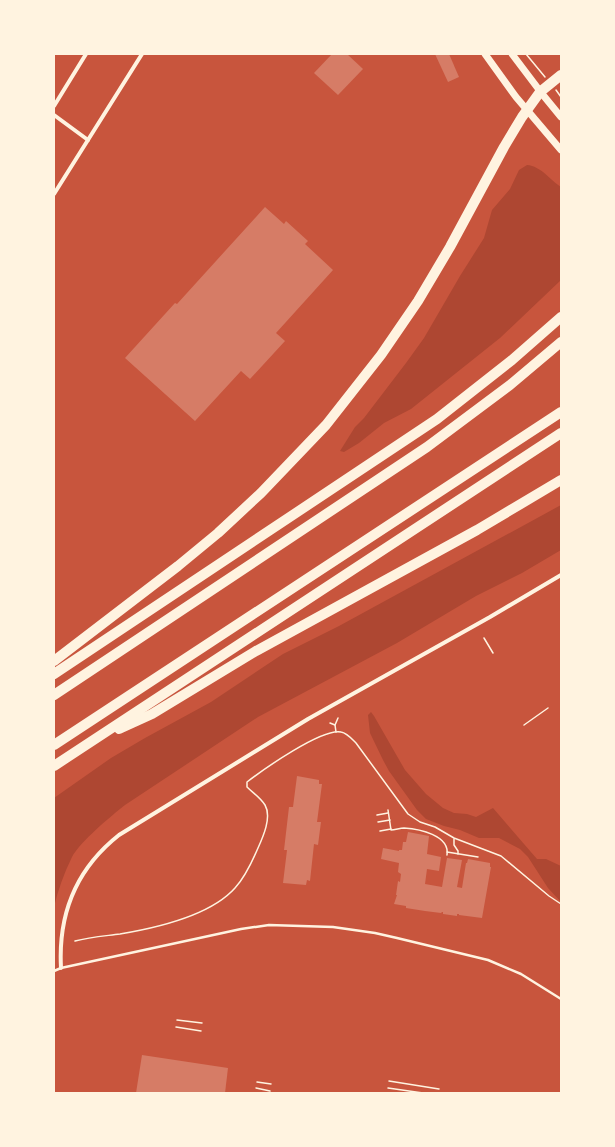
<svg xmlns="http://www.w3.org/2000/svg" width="615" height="1147" viewBox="0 0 615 1147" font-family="'IBM Plex Sans',sans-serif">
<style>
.green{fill:#ae4732}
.building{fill:#d67c66}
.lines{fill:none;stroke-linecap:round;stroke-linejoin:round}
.path{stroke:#fff3e0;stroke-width:1.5}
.service{stroke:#fff3e0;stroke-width:2.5}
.minor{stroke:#fff3e0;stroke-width:4}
.secondary{stroke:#fff3e0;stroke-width:7}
.motorway{stroke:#fff3e0;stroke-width:10}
</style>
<rect width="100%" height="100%" fill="#c8553d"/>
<g class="green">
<path d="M527,165C541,166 550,180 561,187V280L500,338L411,409L384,423L359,443L344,452L340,451L355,427L364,418L406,363L424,338L460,276L484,238L492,210L510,189L519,170Z"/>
<path d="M561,505V550L522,573L476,596L397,643L258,717L125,805C111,816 80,842 72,857C64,873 58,890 54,907V798L111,758L145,738L211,702L283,654L339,626Z"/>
<path d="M371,712L374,716L405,770L426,794L443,808L454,813L467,814L476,817L493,808L537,859H546L561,866V902L548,888L528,857L520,849L499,838H479L460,830L444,826L426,819L417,810L389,771L383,760L370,733L368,715Z"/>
</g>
<g class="building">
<path d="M332,54H347L363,69L338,95L314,73Z"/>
<path d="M435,54H449L459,77L448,82Z"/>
<path d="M265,207L284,224L286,221L308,241L305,244L333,270L276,333L285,341L250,379L241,371L195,421L125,358L175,303L177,304Z"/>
<path d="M297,776L319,780V784H322L317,822H321L318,845L314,844L310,881L307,880L306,885L283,883L287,850H284L289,807H293Z"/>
<path d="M408,832L429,836L427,854L441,857L439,871L427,869L425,884L442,887L447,858L462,860L457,887L462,888L466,863H467L468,859L490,863V867H491L482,918L459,915V914H457V916L443,914V912H442L441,913L425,911L406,908V906L394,904L397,895H396L398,881L400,882L401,874L398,872L399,863L381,859L383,848L399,851V850H402L403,842H406Z"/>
<path d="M142,1055L228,1068L225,1093H136Z"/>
</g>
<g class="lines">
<g class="path">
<path d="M526,54L545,77"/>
<path d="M556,90L561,97"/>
<path d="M484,638L493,653"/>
<path d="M330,723L335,725"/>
<path d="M524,725L548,708"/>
<path d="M336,732L335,725L338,718"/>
<path d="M388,810L391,830C395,830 400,828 404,828C419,829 450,835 447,855"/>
<path d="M377,815L388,813"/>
<path d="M378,822L390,820"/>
<path d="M380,831L391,829"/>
<path d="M454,839V845L458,851V854"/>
<path d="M447,852L478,857"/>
<path d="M75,941C90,937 105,936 120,934C156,928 210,916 235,888C245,877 252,862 258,848C263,837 272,817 265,805C260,797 253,793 247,787V782C264,769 322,728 341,732C347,733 352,739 356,743L408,814L420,822L435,827L454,838L501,856L549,896L561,904"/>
<path d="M177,1020L202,1023"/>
<path d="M176,1027L201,1031"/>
<path d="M389,1081L439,1089"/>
<path d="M257,1082L271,1084"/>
<path d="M256,1088L270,1091"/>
<path d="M388,1088L423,1093"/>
</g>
<path class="service" d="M54,971L61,968L241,929L269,925L333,927L375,933L397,938L488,960L521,974L561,999"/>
<g class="minor">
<path d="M54,106L86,54"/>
<path d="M54,115L88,140"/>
<path d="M54,194L142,54"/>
<path d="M61,968C58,914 76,869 119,835L308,719L490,617L561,575"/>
</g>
<g class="secondary">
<path d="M485,54L516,97L561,150"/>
<path d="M512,54L543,95L561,117"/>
</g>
<g class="motorway">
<path d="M54,661L178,566L218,533L261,493L326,425L381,355L418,301L450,247L504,147L522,117L540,92L561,75"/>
<path d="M54,674L437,419L512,360L561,317"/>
<path d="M54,695L427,447L510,385L561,342"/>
<path d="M119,729L152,714L256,651L477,530L561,480"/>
<path d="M54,745L561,412"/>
<path d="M54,766L561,433"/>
</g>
</g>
<rect width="615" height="1147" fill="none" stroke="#fff3e0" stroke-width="110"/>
</svg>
